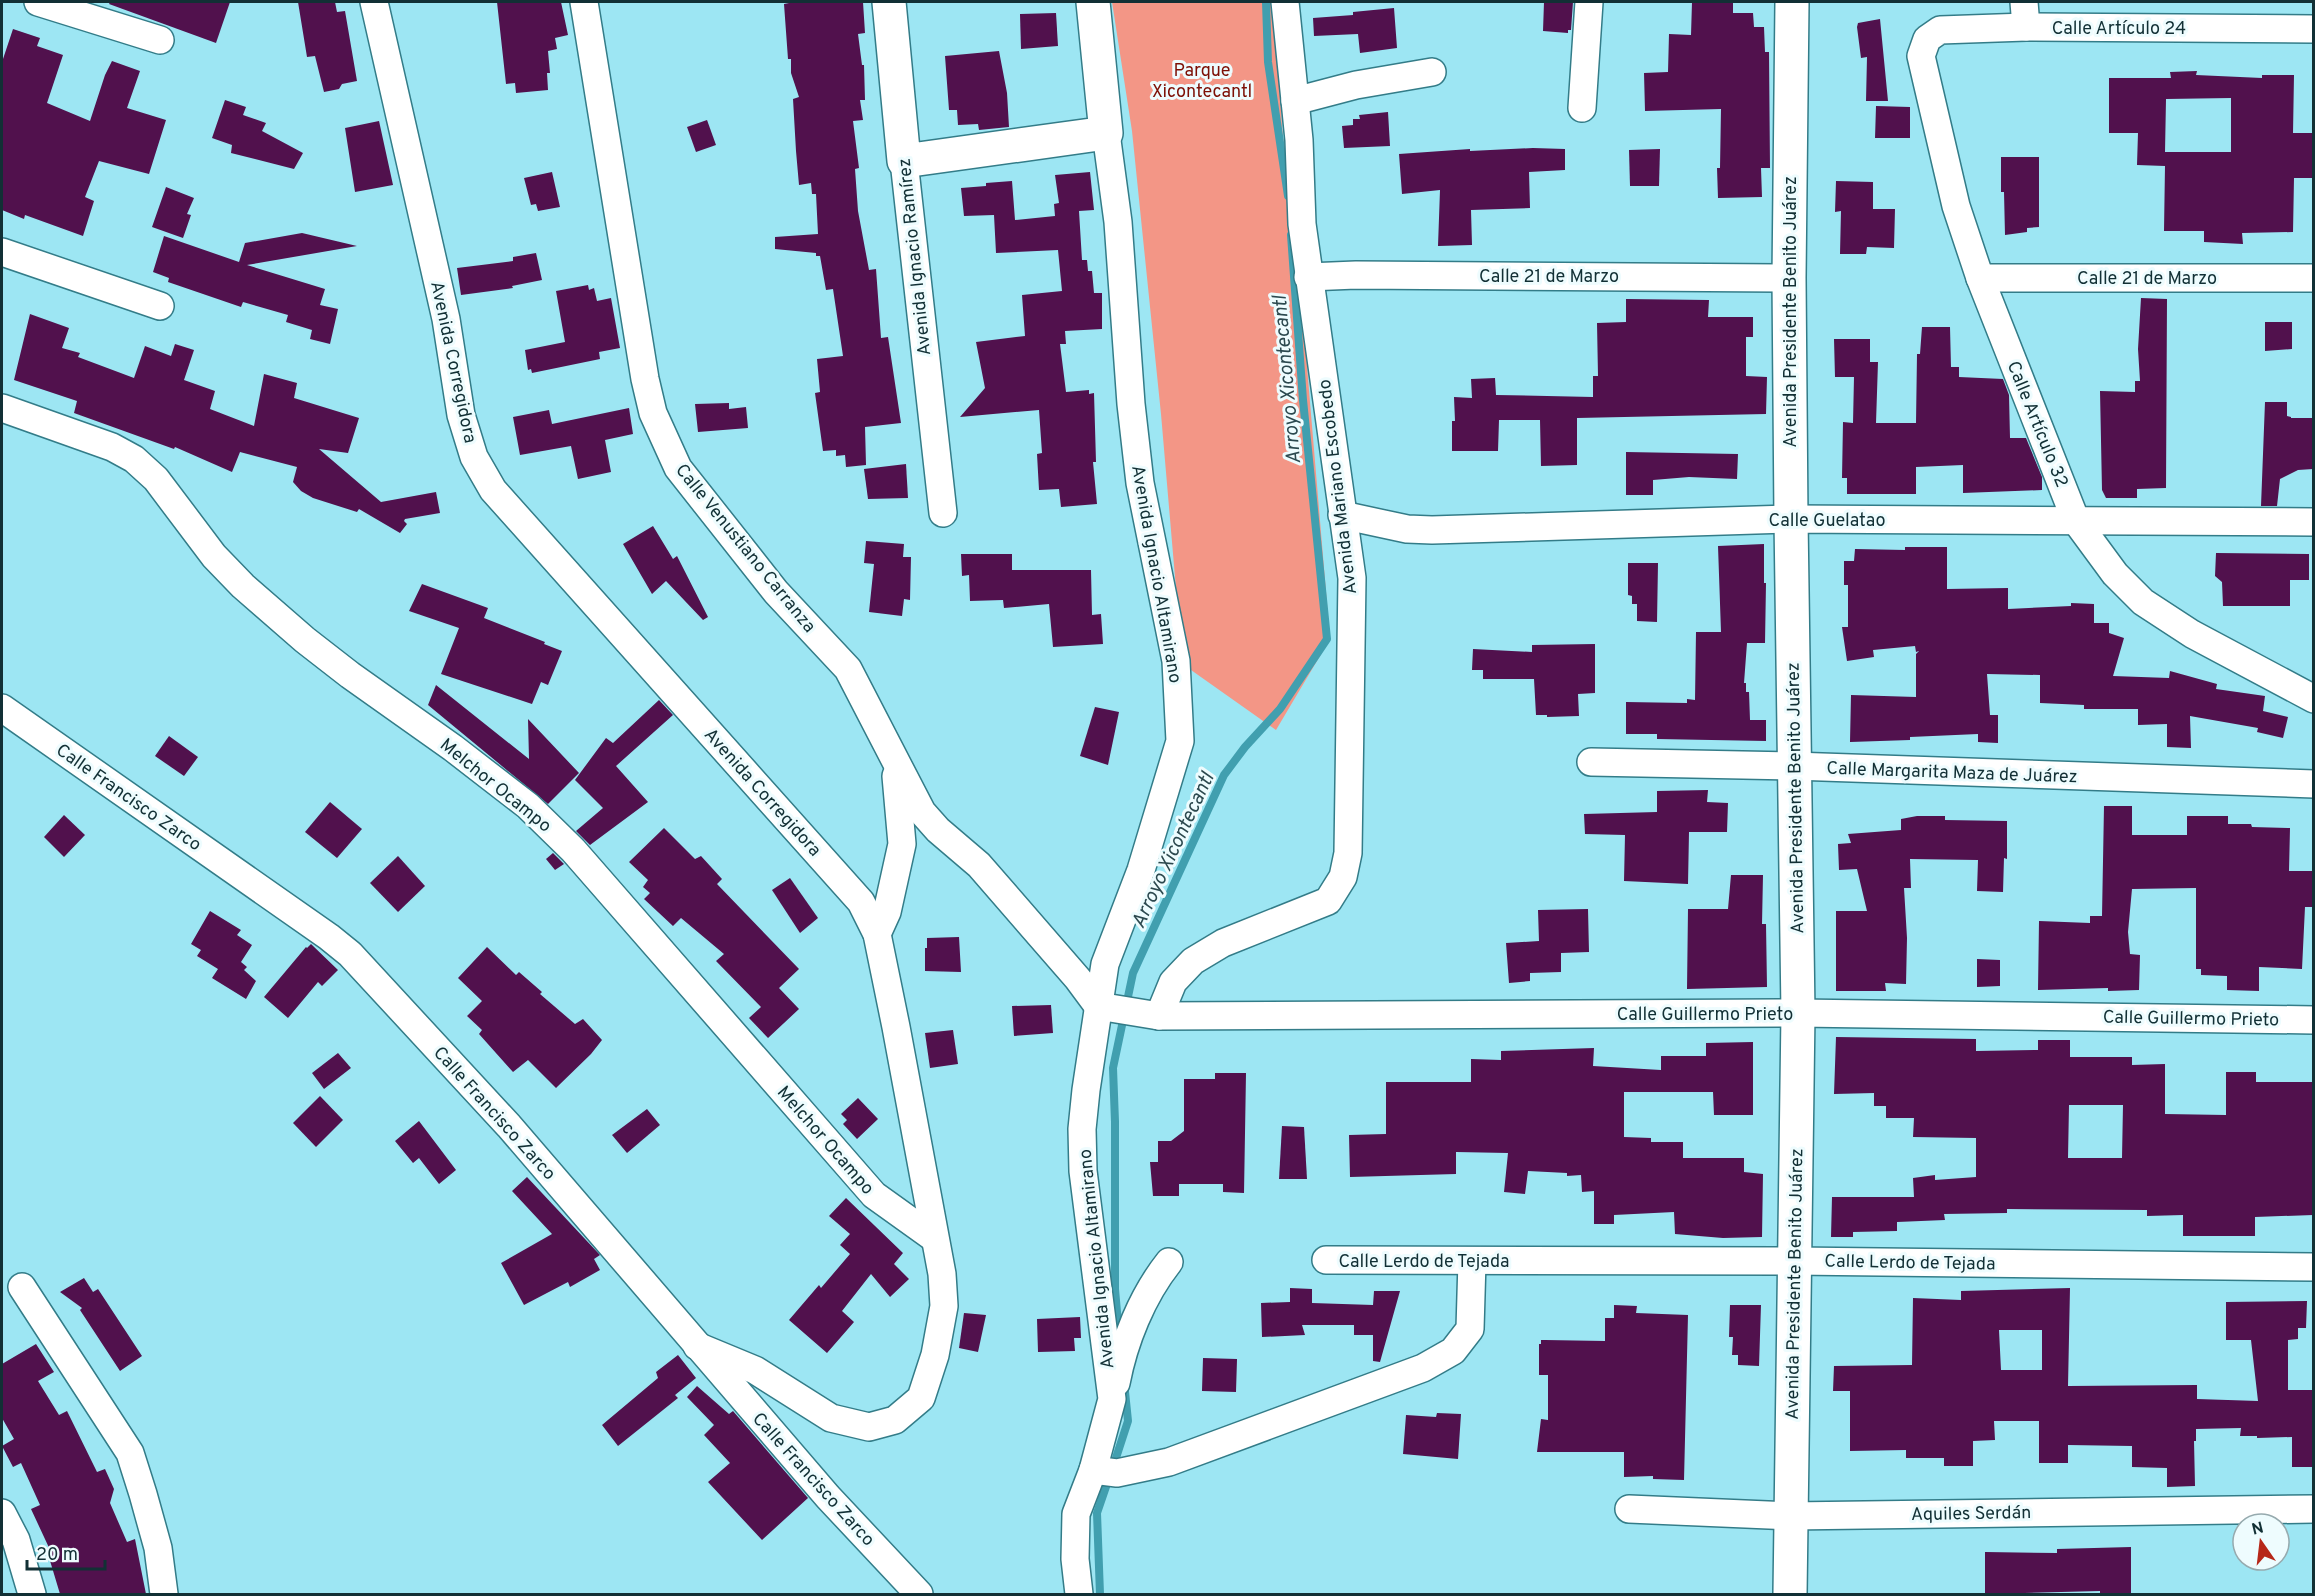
<svg xmlns="http://www.w3.org/2000/svg" width="2315" height="1596" viewBox="0 0 2315 1596" font-family="Overpass,sans-serif">
<style>
.green{fill:#f39686}
.lines{fill:none;stroke-linecap:round;stroke-linejoin:round}
.stream{stroke:#419faf;stroke-width:8}
.building{fill:#51114d;fill-rule:evenodd}
.street-casing{stroke:#337c88;stroke-width:30}
.secondary-casing{stroke:#337c88;stroke-width:36}
.street{stroke:#fff;stroke-width:27}
.secondary{stroke:#fff;stroke-width:33}
.labels{text-anchor:middle;stroke-width:6;stroke-linejoin:round;paint-order:stroke}
.street-label{font-size:18px;fill:#123035;stroke:#eefcfe}
.park-label{font-size:18px;fill:#7d0f05;stroke:#eefcfe}
.water-label{font-size:20px;font-style:italic;fill:#2c494f;stroke:#eefcfe}
</style>
<rect width="100%" height="100%" fill="#9de6f3"/>
<path class="green" d="M1112,2H1273L1283,138L1292,189L1330,639L1276,730L1191,670L1180,635L1161,414L1132,131Z"/>
<g class="lines">
<g class="stream">
<path d="M1266,2L1268,62L1288,196"/>
<path d="M1119,1335L1115,1289V1122L1113,1068L1133,973L1224,775L1245,747L1280,709L1327,639L1303,400L1291,235"/>
<path d="M1113,1467L1128,1421L1124,1382"/>
<path d="M1100,1594L1097,1513L1109,1478"/>
</g>
</g>
<g class="building">
<path d="M110,2H230L216,43L109,4Z"/>
<path d="M298,2H335L337,12L345,11L357,81L342,84L339,89L324,92L315,56L307,57Z"/>
<path d="M497,2H561L568,35L555,38L557,49L548,51L550,73H547L548,90L516,93L515,83L506,84Z"/>
<path d="M794,2H863L865,33L858,34L862,65H864L865,100H860L863,120L853,121L859,168L855,169L858,211L869,270L876,269L881,338L888,337L901,423L865,427L866,465L846,467L845,455L836,456V450L823,451L815,393L820,392L817,359L843,356L833,289L826,290L820,256H816V253L775,249V237L818,234L816,194H812L811,183L799,185L796,151L793,99L799,97L791,73V59H788L784,4Z"/>
<path d="M1544,2H1573L1571,30H1568V33L1543,31Z"/>
<path d="M1692,2H1733V13H1753L1754,27H1764L1765,52H1769L1770,168H1761L1762,197L1718,198L1717,168H1720L1721,109L1645,111L1644,73L1668,72L1669,34L1691,35Z"/>
<path d="M1394,8L1397,48L1360,53L1358,34L1314,36L1313,18L1353,15V12Z"/>
<path d="M1056,13L1058,46L1021,49L1020,14Z"/>
<path d="M1880,19L1888,101H1866L1867,57L1861,58L1857,27L1858,23Z"/>
<path d="M13,29L40,38L37,46L63,55L47,103L90,121L105,75L112,61L140,71L127,108L166,120L149,174L99,161L85,197L94,201L83,236L25,215L24,219L2,210V62Z"/>
<path d="M999,51L1007,93L1009,127L979,130L978,124L958,125L957,110H949L945,56Z"/>
<path d="M2197,71L2196,75L2262,78V75H2294L2293,133H2313V178H2294L2293,232L2242,233L2243,244L2204,242V231H2164L2165,166L2137,165L2138,133H2109V78H2171L2170,72ZM2231,98V152H2165L2166,99Z"/>
<path d="M225,100L246,107L243,115L266,123L262,131L303,153L294,169L231,153L232,145L212,138Z"/>
<path d="M1876,106L1910,107V138H1875Z"/>
<path d="M1388,112L1390,146L1344,148L1342,126L1353,125V119H1360L1359,115Z"/>
<path d="M707,120L716,145L696,152L687,127Z"/>
<path d="M379,121L393,185L355,192L345,128Z"/>
<path d="M1533,148L1565,149V170L1529,172L1530,208L1471,210L1472,245L1438,246L1440,190L1402,194L1399,154L1470,149V151Z"/>
<path d="M1660,149L1659,186H1630L1629,150Z"/>
<path d="M2001,157H2039V227L2027,228V232L2005,235L2004,192H2001Z"/>
<path d="M552,172L560,207L538,211L536,204L531,205L524,178Z"/>
<path d="M1090,172L1094,210L1079,211L1082,260H1087L1088,271H1092L1094,293H1102V329L1065,331L1066,344H1060L1066,392L1089,390V394L1094,393L1096,462H1093L1097,504L1061,507L1059,489L1039,490L1037,454L1042,453L1039,410L960,417L985,388L976,342L1025,336L1022,295L1062,291L1058,250L996,253L994,215L964,216L961,188L986,186V183L1012,181L1015,220L1055,216L1054,204L1059,203L1055,175Z"/>
<path d="M1836,181L1873,182V209H1895L1894,248L1867,247L1866,254H1840L1841,211L1835,212Z"/>
<path d="M166,187L194,198L187,214L191,215L183,238L152,227Z"/>
<path d="M302,233L357,246L247,265L325,289L320,305L338,309L330,344L310,339L312,330L286,322L288,315L243,302L241,307L168,282L169,278L153,272L164,236L239,262L245,243Z"/>
<path d="M536,253L542,280L512,286L513,288L461,295L457,268L513,261V257Z"/>
<path d="M588,285L589,290L594,288L597,301L611,298L620,348L599,352L600,359L532,373L531,369L528,370L525,350L565,342L556,291Z"/>
<path d="M2141,298L2167,299L2166,488L2137,489V498H2106L2102,490L2100,391L2135,392V381H2140L2138,349Z"/>
<path d="M1626,299L1709,300L1708,317H1753V337H1746V376L1767,377L1766,414L1577,418V465L1541,466L1540,420H1499L1498,451H1452V421H1455L1454,397L1472,398L1471,379L1495,378L1496,395L1593,397V376H1598L1597,323L1626,322Z"/>
<path d="M30,314L69,328L62,348L80,353L78,357L134,378L145,346L171,356L175,344L194,350L184,380L215,391L210,409L254,426L264,374L297,383L294,398L359,418L348,453L319,449L381,502L436,492L440,513L405,519L404,521L407,524L400,533L359,509L357,512L313,498L301,491L293,482L297,467L240,452L232,472L175,447L174,449L74,413L77,401L14,380Z"/>
<path d="M2265,322H2292V349L2265,351Z"/>
<path d="M1922,327H1950L1951,367H1959V377L2003,379L2009,395L2010,438H2026L2042,477V490L1963,493V465L1916,467V494H1847V478H1842L1843,422L1853,423L1854,377H1835L1834,339H1870V362H1878L1876,423H1916L1917,354H1920Z"/>
<path d="M2265,402H2287V416L2291,417V418H2313V469L2298,470L2280,479L2277,506H2261Z"/>
<path d="M729,403V409L746,407L748,428L698,432L695,404Z"/>
<path d="M629,408L633,434L605,440L611,472L578,479L571,446L520,455L513,417L549,410L552,424Z"/>
<path d="M1626,452L1738,454L1737,479L1689,477L1653,480V495H1626Z"/>
<path d="M906,464L908,498L868,499L864,469Z"/>
<path d="M653,526L673,559L677,556L708,617L703,620L666,581L652,594L623,544Z"/>
<path d="M866,541L904,544L903,557H911L910,600L904,599L902,616L869,612L874,564L864,563Z"/>
<path d="M1764,544V583H1766L1765,643H1747L1744,683H1746V692H1749L1750,720H1766V741L1657,739V734H1626V702L1687,703V699L1695,700L1696,632H1721L1718,546Z"/>
<path d="M1905,547H1947V589L2008,588V609L2071,606V603L2094,604V623H2109V633L2124,638L2113,676L2169,678L2170,671L2217,684L2216,689L2265,696L2263,711L2288,717L2283,738L2257,732L2258,728L2190,716L2191,748L2167,747V724L2138,725V709H2084V705L2040,703V675L1987,674L1990,715H1998V743L1978,742V734L1910,737V740L1850,742L1851,695L1916,697V654L1919,651L1916,652L1915,646L1873,650L1874,657L1847,661L1842,627H1848V585H1844V561H1854L1855,549L1905,550Z"/>
<path d="M2216,553L2309,554V580H2290V606H2223L2222,582L2215,576Z"/>
<path d="M961,554H1012V570H1091L1092,615L1101,614L1103,644L1053,647L1049,604L1004,608L1003,600L970,601L969,575L962,576Z"/>
<path d="M1628,563H1658L1657,622L1637,621V604H1632V596L1628,595Z"/>
<path d="M422,584L488,608L484,618L545,642L544,644L562,651L548,685L541,682L532,704L441,674L459,628L409,611Z"/>
<path d="M1595,644V693L1578,694L1579,716L1547,717V715H1536L1534,679H1483V670H1472L1473,649L1532,652V645Z"/>
<path d="M436,685L529,759L528,719L579,773L548,804L428,705Z"/>
<path d="M659,700L673,715L616,766L648,802L590,845L576,831L603,808L575,780L606,738L613,743Z"/>
<path d="M1095,707L1119,712L1108,765L1080,756Z"/>
<path d="M169,736L198,757L184,776L155,756Z"/>
<path d="M1708,790L1707,802L1728,803L1727,832H1689L1688,884L1624,881L1625,835L1585,834L1584,814L1657,812V791Z"/>
<path d="M330,802L362,829L337,858L305,832Z"/>
<path d="M2104,806H2132V835H2187V816H2228V824H2251L2252,827L2290,828L2289,871H2313V907H2305L2302,969L2259,967V991L2227,990V976L2201,975V969H2196V888L2132,889L2128,932L2130,954L2140,955L2139,990L2108,991V988L2038,990L2039,921L2090,923V916H2102Z"/>
<path d="M64,815L85,835L64,857L44,837Z"/>
<path d="M1917,816H1945V820L2007,821V859L2004,858L2003,892L1977,891L1978,860L1910,859L1911,888H1904L1907,938L1906,984L1885,983L1886,991H1836V911H1867L1857,869L1839,870L1838,844L1851,843L1848,834L1901,830V819Z"/>
<path d="M664,828L695,859L701,856L722,879L717,884L799,969L779,988L799,1009L768,1038L749,1018L761,1007L716,961L724,954L681,918L673,926L644,899L650,893L643,887L648,880L629,862Z"/>
<path d="M553,853L564,864L555,870L546,859Z"/>
<path d="M398,856L425,886L398,912L370,883Z"/>
<path d="M1731,875H1763L1762,924H1766L1767,987L1687,989L1688,909H1728Z"/>
<path d="M790,878L818,918L800,933L772,890Z"/>
<path d="M1588,909L1589,952L1561,953V972L1530,973V981L1509,983L1506,943L1539,941L1538,910Z"/>
<path d="M210,911L241,930L237,935L252,945L241,962L247,967L244,970L256,981L246,999L212,978L218,969L197,956L201,950L191,944Z"/>
<path d="M959,937L961,972L925,971V948H927V938Z"/>
<path d="M311,944L338,970L322,986L318,982L288,1018L264,997L306,947L307,948Z"/>
<path d="M487,947L516,975L519,972L542,992L540,994L575,1024L583,1019L602,1040L591,1054L556,1088L528,1060L513,1072L479,1034L482,1030L467,1016L482,1001L458,978Z"/>
<path d="M1977,959L2000,960V986L1977,987Z"/>
<path d="M1051,1005L1053,1033L1014,1036L1012,1006Z"/>
<path d="M953,1030L958,1064L930,1068L925,1033Z"/>
<path d="M1836,1037L1976,1039V1051L2038,1050V1040H2070V1057H2132V1065L2165,1064V1114L2226,1115V1072H2256V1082H2313V1215L2255,1217V1236H2183V1215L2147,1216V1210L2007,1209V1213L1944,1214L1945,1220L1897,1222V1231L1853,1232V1237H1831L1832,1197H1914L1913,1178L1935,1175V1180L1976,1177V1138L1913,1137L1914,1118H1886V1106H1874V1093L1834,1094ZM2069,1105H2123L2122,1158H2068Z"/>
<path d="M1753,1042V1115H1714L1713,1092H1624V1137L1651,1138V1142H1683V1158H1744V1172L1763,1174L1762,1237L1723,1238L1675,1234L1674,1212L1614,1215V1224H1594V1191L1582,1192L1581,1175L1567,1176V1173L1528,1171L1525,1194L1504,1192L1508,1153L1456,1152V1174L1350,1177L1349,1135L1386,1134V1082H1471V1059L1501,1060V1051L1594,1048L1593,1066L1661,1070V1056H1706V1043Z"/>
<path d="M338,1053L351,1068L324,1089L312,1073Z"/>
<path d="M1215,1073H1246L1244,1193L1223,1192V1184H1179V1196H1153L1150,1162H1158V1141H1171L1184,1131V1079H1215Z"/>
<path d="M320,1096L343,1120L316,1147L293,1123Z"/>
<path d="M858,1098L878,1119L857,1139L843,1124L847,1120L841,1114Z"/>
<path d="M647,1109L660,1125L627,1153L612,1135Z"/>
<path d="M419,1121L456,1170L439,1184L419,1158L413,1163L395,1141Z"/>
<path d="M1282,1126L1304,1127L1307,1179H1279Z"/>
<path d="M527,1177L600,1255L594,1259L600,1270L570,1287L568,1282L524,1305L501,1263L552,1234L512,1191Z"/>
<path d="M846,1198L903,1253L894,1264L909,1279L890,1297L871,1274L842,1311L854,1322L827,1353L789,1320L819,1285L821,1288L850,1254L840,1245L850,1234L829,1216Z"/>
<path d="M84,1278L93,1292L98,1289L142,1356L120,1371L80,1310L82,1308L60,1292Z"/>
<path d="M1290,1288L1312,1289V1303L1373,1305L1374,1291H1400L1380,1362L1373,1361V1335H1354V1325H1302L1305,1335L1262,1337L1261,1303L1290,1302Z"/>
<path d="M2070,1288L2068,1386L2197,1385V1399L2258,1401L2251,1340H2226V1302L2307,1301L2306,1328H2298V1339L2288,1340V1390H2313V1467H2292V1437L2257,1438V1436H2240L2241,1428L2196,1429V1441H2194L2195,1486L2167,1487V1468L2132,1467V1446L2068,1445V1463H2039V1421H1994L1995,1440L1973,1441V1466H1944V1458H1906V1450L1850,1451V1391H1833L1834,1366L1912,1365L1913,1298L1961,1300V1291ZM1999,1330H2042V1370H2001Z"/>
<path d="M1614,1305L1637,1306L1636,1313L1688,1315L1684,1480L1653,1479V1476L1624,1477V1452H1537L1541,1419L1548,1420V1375H1539V1344H1541V1340H1545L1605,1341V1318H1614Z"/>
<path d="M1730,1305H1761L1759,1366L1738,1365V1355H1732L1733,1337H1729Z"/>
<path d="M964,1313L986,1315L978,1352L959,1348Z"/>
<path d="M1080,1317L1081,1338H1074L1075,1351L1038,1352L1037,1319Z"/>
<path d="M36,1344L54,1372L38,1381L59,1415L67,1411L97,1472L105,1469L114,1489L110,1503L127,1542L135,1539L146,1594H60L48,1554L51,1552L31,1509L40,1505L21,1463L13,1467L2,1446L14,1439L2,1418V1364Z"/>
<path d="M678,1355L696,1378L675,1395L678,1398L618,1446L602,1425L658,1378L656,1372Z"/>
<path d="M1203,1358L1237,1359L1236,1392L1202,1391Z"/>
<path d="M697,1386L729,1414L733,1411L808,1498L762,1540L708,1482L730,1463L704,1435L714,1425L687,1397Z"/>
<path d="M1437,1413L1461,1414L1458,1459L1403,1454L1406,1415L1436,1417Z"/>
<path d="M2131,1547V1594H2100V1591L1985,1594V1552L2057,1553V1549Z"/>
</g>
<g class="lines">
<g class="street-casing">
<g id="street">
<path d="M38,2L160,40"/>
<path d="M374,2L446,319L461,415L474,457L493,490L861,902L877,934L896,1027L942,1274L944,1306L935,1355L921,1398L895,1420L869,1427L831,1418L755,1370L697,1346"/>
<path d="M584,2L645,379L653,413L678,468L776,592L848,669L922,812L938,830L979,865L1078,979L1098,1006L1159,1016L1798,1013L2314,1020"/>
<path d="M2024,2L2026,27"/>
<path d="M2314,29L2026,27L1940,30L1927,39L1921,56L1956,206L1980,278L2076,521L2115,574L2143,602L2192,634L2314,699"/>
<path d="M1295,101L1356,85L1432,72"/>
<path d="M1582,108L1589,2"/>
<path d="M904,161L943,513"/>
<path d="M2,252L160,306"/>
<path d="M1308,277L1356,275L1789,278"/>
<path d="M1980,278H2314"/>
<path d="M2,408L112,447L134,459L156,479L214,556L243,586L305,640L350,675L453,748L528,806L573,850L874,1195L934,1238"/>
<path d="M1342,515L1407,529L1432,530L1791,519L2314,522"/>
<path d="M2,708L329,937L350,954L509,1126L828,1497L919,1594"/>
<path d="M1591,762L1793,766L2314,784"/>
<path d="M877,934L887,912L902,844L896,776L898,771"/>
<path d="M1159,1016L1173,982L1193,961L1223,943L1328,901L1343,877L1348,853L1352,578L1302,224L1299,140L1285,2"/>
<path d="M1326,1260L1794,1261L2314,1267"/>
<path d="M22,1287L130,1453L143,1494L158,1548L164,1594"/>
<path d="M1116,1383C1124,1341 1142,1296 1169,1262"/>
<path d="M1093,1470L1117,1473L1169,1462L1423,1368L1453,1351L1470,1329L1472,1261"/>
<path d="M1629,1509L1790,1516L2314,1509"/>
<path d="M2,1513L16,1540L32,1594"/>
<path d="M1079,1594L1075,1559L1076,1514L1093,1470L1112,1399L1083,1171L1082,1129L1086,1090L1105,964L1141,870L1180,741L1176,661L1140,483L1131,404L1118,222L1106,133"/>
</g>
</g>
<g class="secondary-casing">
<g id="secondary">
<path d="M889,2L904,161L1106,133L1093,2"/>
<path d="M1790,1594L1798,1013L1791,519L1789,278L1792,2"/>
</g>
</g>
<use href="#street" class="street"/>
<use href="#secondary" class="secondary"/>
</g>
<g class="labels">
<g class="street-label">
<text x="2119" y="34">Calle Artículo 24</text>
<text transform="translate(914 257) rotate(-96)" y="6">Avenida Ignacio Ramírez</text>
<text x="1549" y="282">Calle 21 de Marzo</text>
<text x="2147" y="284">Calle 21 de Marzo</text>
<text transform="translate(1790 312) rotate(-90)" y="6">Avenida Presidente Benito Juárez</text>
<text transform="translate(454 362) rotate(78)" y="6">Avenida Corregidora</text>
<text transform="translate(2038 424) rotate(68)" y="6">Calle Artículo 32</text>
<text transform="translate(1337 487) rotate(-97)" y="6">Avenida Mariano Escobedo</text>
<text x="1827" y="526">Calle Guelatao</text>
<text transform="translate(746 548) rotate(51)" y="6">Calle Venustiano Carranza</text>
<text transform="translate(1157 574) rotate(80)" y="6">Avenida Ignacio Altamirano</text>
<text transform="translate(1952 772) rotate(2)" y="6">Calle Margarita Maza de Juárez</text>
<text transform="translate(496 785) rotate(39)" y="6">Melchor Ocampo</text>
<text transform="translate(763 792) rotate(48)" y="6">Avenida Corregidora</text>
<text transform="translate(129 797) rotate(35)" y="6">Calle Francisco Zarco</text>
<text transform="translate(1795 798) rotate(-91)" y="6">Avenida Presidente Benito Juárez</text>
<text x="1705" y="1020">Calle Guillermo Prieto</text>
<text transform="translate(2191 1018) rotate(1)" y="6">Calle Guillermo Prieto</text>
<text transform="translate(495 1113) rotate(48)" y="6">Calle Francisco Zarco</text>
<text transform="translate(826 1140) rotate(49)" y="6">Melchor Ocampo</text>
<text transform="translate(1096 1259) rotate(-96)" y="6">Avenida Ignacio Altamirano</text>
<text x="1424" y="1267">Calle Lerdo de Tejada</text>
<text transform="translate(1910 1262) rotate(1)" y="6">Calle Lerdo de Tejada</text>
<text transform="translate(1794 1284) rotate(-89)" y="6">Avenida Presidente Benito Juárez</text>
<text transform="translate(814 1479) rotate(48)" y="6">Calle Francisco Zarco</text>
<text transform="translate(1971 1513) rotate(-1)" y="6">Aquiles Serdán</text>
</g>
<g class="park-label">
<text x="1202" y="76">Parque<tspan x="1202" dy="21">Xicontecantl</tspan></text>
</g>
<g class="water-label">
<text transform="translate(1286 380) rotate(-95)" y="7">Arroyo Xicontecantl</text>
<text transform="translate(1172 850) rotate(-65)" y="7">Arroyo Xicontecantl</text>
</g>
</g>
<rect width="2315" height="1596" fill="none" stroke="#123035" stroke-width="6"/>
<g transform="translate(2261 1542) rotate(346)"><circle r="28" fill="#eefcfe" stroke="#96aaae" stroke-width="1.5"/>
<path d="M0-4.5L10 22L0 15L-10 22Z" fill="#b62819"/>
<text y="-9" font-size="16" font-weight="bold" text-anchor="middle" fill="#123035">N</text>
</g>
<path d="M27 1560v9h78v-9" fill="none" stroke="#123035" stroke-width="3"/>
<text x="36" y="1560" font-size="18" fill="#123035" stroke="#eefcfe" stroke-width="4.5" paint-order="stroke">20 m</text>
</svg>
